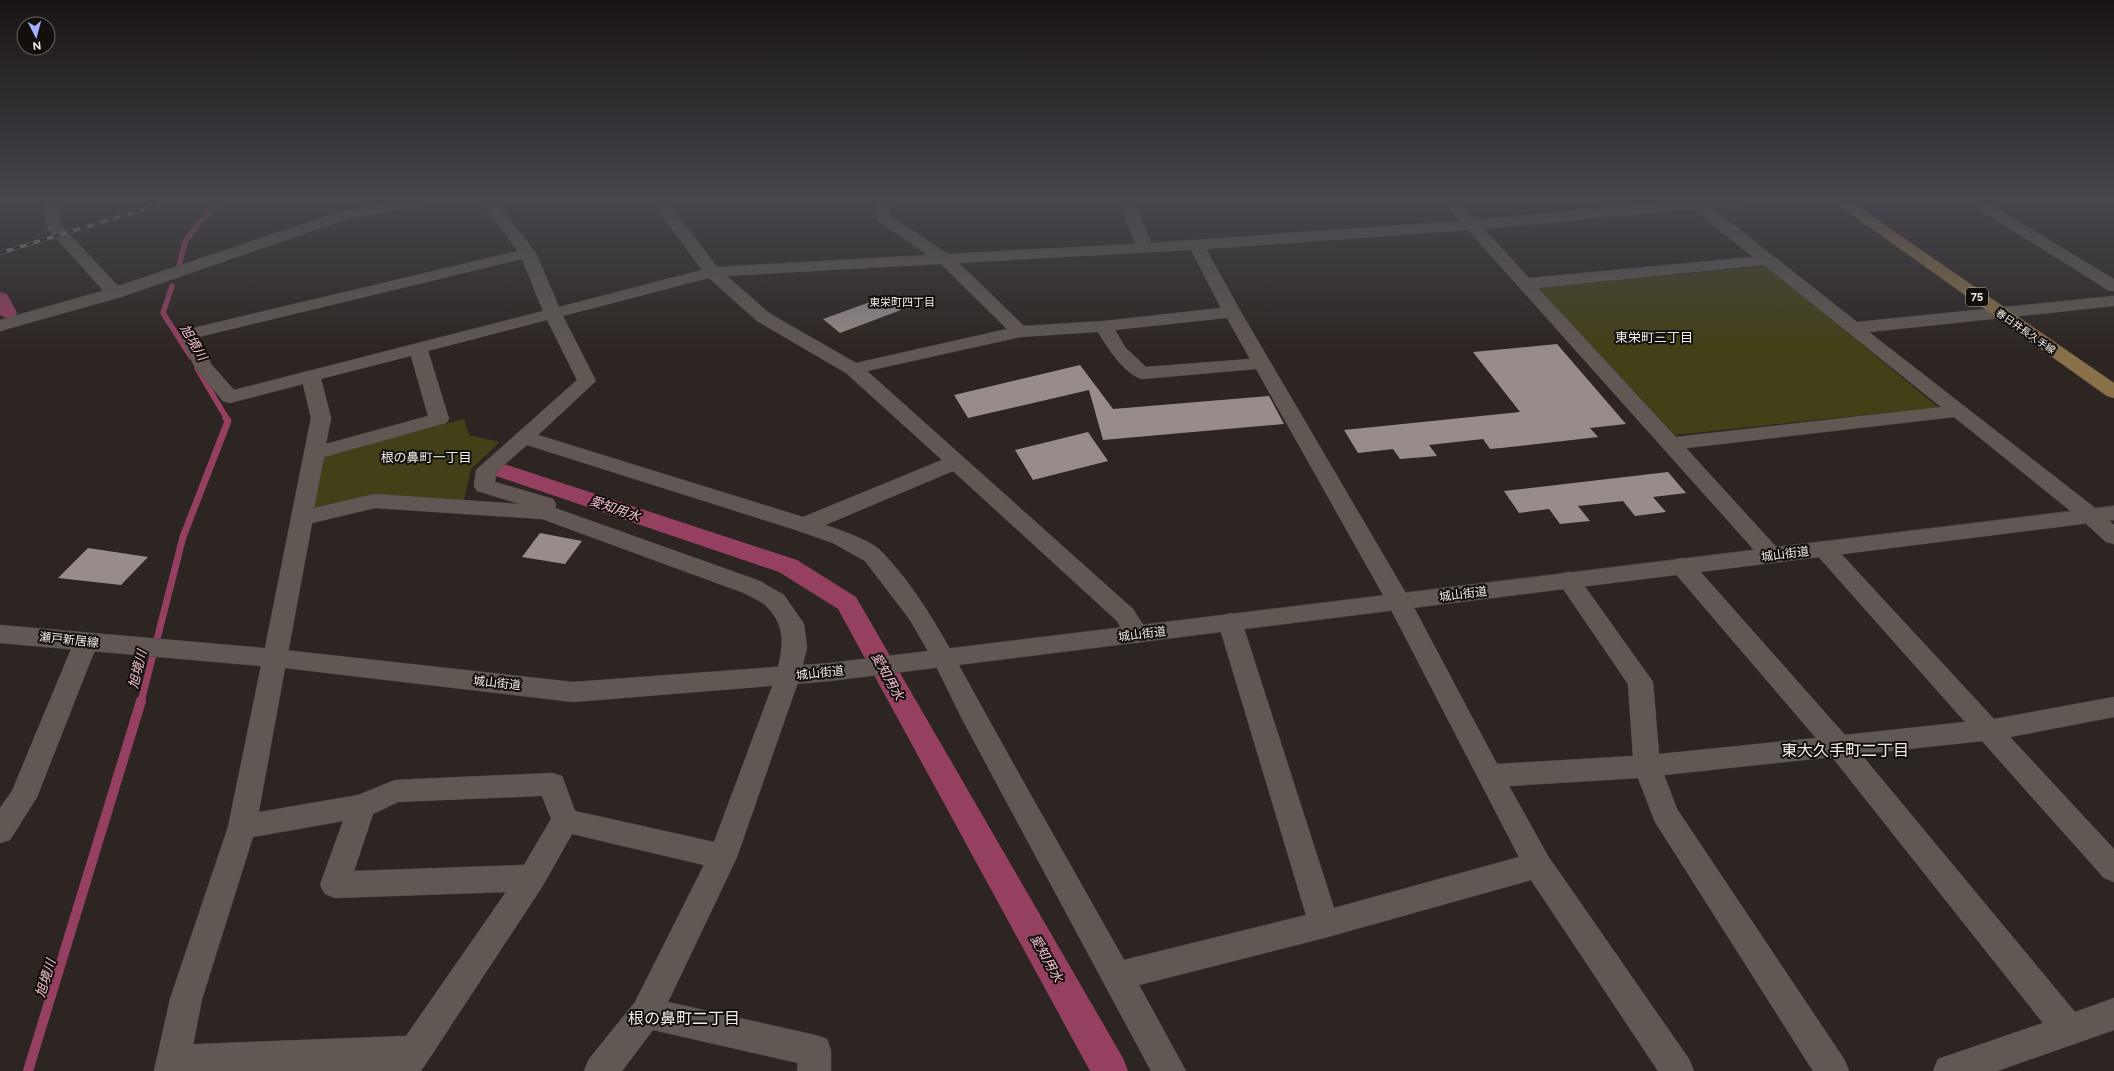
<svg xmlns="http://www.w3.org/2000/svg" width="2114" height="1071" viewBox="0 0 2114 1071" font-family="Figtree,'Noto Sans JP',sans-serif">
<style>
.green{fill:#434017}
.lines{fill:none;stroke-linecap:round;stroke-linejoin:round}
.stream-far2{stroke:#953f61;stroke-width:5.5}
.stream-far1{stroke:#953f61;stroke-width:7}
.stream{stroke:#953f61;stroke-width:10}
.canal{fill:#953f61;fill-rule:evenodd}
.building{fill:#988c8b}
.minor-casing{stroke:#4a4340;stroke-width:1}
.tertiary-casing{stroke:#4a4340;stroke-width:1}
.primary-casing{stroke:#4a4340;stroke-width:1}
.minor{fill:#615853;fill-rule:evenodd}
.tertiary{fill:#615853;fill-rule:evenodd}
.primary{fill:#897049;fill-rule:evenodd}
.rail-casing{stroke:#918a87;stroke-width:3.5}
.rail{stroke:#130f0d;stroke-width:2.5;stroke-dasharray:7;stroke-linecap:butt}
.labels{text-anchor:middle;stroke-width:4;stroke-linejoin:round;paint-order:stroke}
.far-street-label{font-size:10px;fill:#f2ece9;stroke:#130f0d}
.shield{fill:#130f0d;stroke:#afaaa7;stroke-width:1}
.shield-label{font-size:11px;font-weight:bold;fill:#f2ece9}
.far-neighbourhood-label{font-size:11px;fill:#f2ece9;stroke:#130f0d}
.street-label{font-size:12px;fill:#f2ece9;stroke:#130f0d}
.neighbourhood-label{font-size:13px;fill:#f2ece9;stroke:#130f0d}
.water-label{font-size:13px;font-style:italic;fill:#f2c0d0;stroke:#130f0d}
.near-neighbourhood-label{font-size:16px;fill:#f2ece9;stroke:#130f0d}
</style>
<rect width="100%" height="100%" fill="#2d2521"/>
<g class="green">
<path d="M1766,266L1938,407L1675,435L1538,288Z"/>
<path d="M464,419L469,435L500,442L471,469L464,500L311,511L318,457Z"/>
</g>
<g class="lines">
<g class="stream-far2">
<path d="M179,266L185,242L200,221L223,201"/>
<path d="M172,286L163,313L191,357"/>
<path d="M197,368L227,419"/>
</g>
<path class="stream-far1" d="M141,702L183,537L228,421L226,418"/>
<path class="stream" d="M28,1071L141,701"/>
<g class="canal">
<path d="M0,292L7,294L17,313L15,317L8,319L0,315Z"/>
<path d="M504,464L797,560L856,597L1123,1058L1128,1071H1090L838,609L779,572L496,476L493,471L496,466Z"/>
</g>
</g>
<g class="building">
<path d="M884,297L901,310L840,333L823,319Z"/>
<path d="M1557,344L1626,424L1590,428L1598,437L1501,448L1490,449L1483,439L1429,445L1437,456L1400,459L1393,449L1358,453L1344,430L1520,412L1473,352Z"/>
<path d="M1080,365L1113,409L1269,396L1284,424L1103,440L1089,390L968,418L954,395Z"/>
<path d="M1088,432L1108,461L1033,480L1015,450Z"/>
<path d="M1668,472L1686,493L1653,497L1666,512L1635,516L1623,501L1578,506L1590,521L1560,524L1549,509L1519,513L1504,491Z"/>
<path d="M540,533L582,541L565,564L522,557Z"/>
<path d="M88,548L148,557L121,585L58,578Z"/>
</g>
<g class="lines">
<g class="minor-casing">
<g id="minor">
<path d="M41,201H56L61,225L121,289L123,293L121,297L115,298L109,297L48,229Z"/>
<path d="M480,201H495L536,253L559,307L702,270L652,201H667L717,267L928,255L878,221L873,201H888L890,216L948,254L1135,244L1119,201H1134L1151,243L1460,221L1443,201H1459L1476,220L1675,201H1748L1746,204L1711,207L1857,322L2114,296V306L1869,332L2099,511L2114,525V544L2106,542L2083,521L1954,417L1686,448L1779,550L1782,555L1779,560L1771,563L1763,560L1468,230L1206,249L1241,312L1411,602L1497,764L1633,756L1628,684L1557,580L1560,574L1568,572L1576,574L1653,682L1659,754L1816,738L1674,572L1671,566L1674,560L1682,558L1690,560L1845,735L1965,722L1816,554L1813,549L1816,544L1824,541L1832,544L1994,719L2114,697V717L2010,737L2114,849V882L2104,878L1982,741L1861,754L2075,1012L2114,998V1030L1997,1071H1933L1938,1059L2043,1023L1832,757L1664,775L1677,809L1844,1059L1849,1071H1813L1655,822L1638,778L1509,786L1548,856L1689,1059L1694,1071H1658L1531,880L1324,938L1139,985L1186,1071H1151L962,719L933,660L910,620L865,561L833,543L796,530L527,445L496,472L495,482L553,499L556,504L555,508L760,581L784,595L804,624L807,648L800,676L737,857L668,1002L815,1035L827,1039L831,1051V1071H797L798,1063L653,1030L622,1071H584L589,1059L635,1002L704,865L572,834L542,887L421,1071H160L156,1062L161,1050L173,1045L406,1036L506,892L335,898L325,894L320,885L343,821L242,839L232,835L228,827L232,819L242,815L358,795L395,780L552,773L562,776L575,811L714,842L776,676C782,651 788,629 768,608C762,601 751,597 744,593L542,519L375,508L312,523L287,658L284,664L275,667L266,664L263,658L311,418L303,384L230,403L223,401L194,366L180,334L183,330L189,329L518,251ZM1693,209L1753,257L1529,278L1484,229ZM1191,250L1221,308L1104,321L1024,326L959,263ZM522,259L543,311L234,390L211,364L199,337ZM941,264L1007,329L856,363L769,313L727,276ZM1764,265L1941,407L1676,437L1538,288ZM709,278L757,321L846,373L942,460L803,517L538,435L596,381L563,316ZM1227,318L1250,359L1146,367L1125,347L1115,330ZM547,320L577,380L476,470L474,486L477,491L520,504L375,494L314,508L324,457L446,423L449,419L428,351ZM1098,332C1107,347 1124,374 1142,379L1256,369L1387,602L1519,857L1334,908L1242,622L1238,616L1230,613L1222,616L1218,622L1306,915L1124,960C1077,876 1029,793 983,709C952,654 926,598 882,552C871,540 840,530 825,525L953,471L1117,621L1128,640L1137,643L1146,640L1149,634L1133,609L867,371L1020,337ZM411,356L428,416L326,444L331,418L321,379ZM542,796L551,819L524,865L354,871L373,814L398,802Z"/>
<path d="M1966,201H1984L2114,279V291L2108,290Z"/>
<path d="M86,633L95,636L98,642L37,797L10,840L0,843V808L12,791L74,642L77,636Z"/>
</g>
</g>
<g class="tertiary-casing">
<g id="tertiary">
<path d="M393,201H425L423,204L418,205L344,220L121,297L0,331V320L109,289L336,213Z"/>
<path d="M2114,506V520L830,681L573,702L285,668L256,827L202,999L188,1071H154L170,999L228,827L261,666L0,643V625L275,649L573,682L830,663Z"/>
</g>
</g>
<g class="primary-casing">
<path id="primary" d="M1833,201H1850L2114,383V398L2107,396Z"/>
</g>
<use href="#minor" class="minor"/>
<use href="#tertiary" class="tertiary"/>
<use href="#primary" class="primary"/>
<g class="rail-casing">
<path id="rail" d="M0,253L171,201"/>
</g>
<use href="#rail" class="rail"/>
</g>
<linearGradient id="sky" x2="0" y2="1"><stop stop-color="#191412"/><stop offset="0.57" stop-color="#46464e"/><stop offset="1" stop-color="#46464e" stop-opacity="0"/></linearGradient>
<rect width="2114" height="351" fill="url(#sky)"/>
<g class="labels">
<g class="far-street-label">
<text transform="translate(2026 331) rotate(35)" y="4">春日井長久手線</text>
</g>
<rect class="shield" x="1966" y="288" width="22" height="18" rx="3"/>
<g class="shield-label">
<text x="1977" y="301">75</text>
</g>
<g class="far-neighbourhood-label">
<text x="902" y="306">東栄町四丁目</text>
</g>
<g class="street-label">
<text transform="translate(1785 554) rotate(-7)" y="4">城山街道</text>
<text transform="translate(1463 594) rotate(-7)" y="4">城山街道</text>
<text transform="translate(1142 634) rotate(-7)" y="4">城山街道</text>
<text transform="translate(69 640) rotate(6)" y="4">瀬戸新居線</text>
<text transform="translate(820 673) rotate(-6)" y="4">城山街道</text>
<text transform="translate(497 683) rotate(6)" y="4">城山街道</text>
</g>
<g class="neighbourhood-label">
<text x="1654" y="342">東栄町三丁目</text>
<text x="426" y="462">根の鼻町一丁目</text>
</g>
<g class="water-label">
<text transform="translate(194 342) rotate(59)" y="5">旭境川</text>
<text transform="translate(615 508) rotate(19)" y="5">愛知用水</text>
<text transform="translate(137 669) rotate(-76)" y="5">旭境川</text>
<text transform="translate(888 676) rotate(61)" y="5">愛知用水</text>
<text transform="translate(1047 958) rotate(61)" y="5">愛知用水</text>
<text transform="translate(45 978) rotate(-73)" y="5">旭境川</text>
</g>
<g class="near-neighbourhood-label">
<text x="1845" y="756">東大久手町二丁目</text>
<text x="684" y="1024">根の鼻町二丁目</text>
</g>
</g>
<g transform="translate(36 36) rotate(174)"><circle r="19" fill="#130f0d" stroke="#6c6765"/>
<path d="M0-3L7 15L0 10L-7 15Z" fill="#a5b1fc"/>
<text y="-6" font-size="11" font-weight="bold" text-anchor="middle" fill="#f2ece9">N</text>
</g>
</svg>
